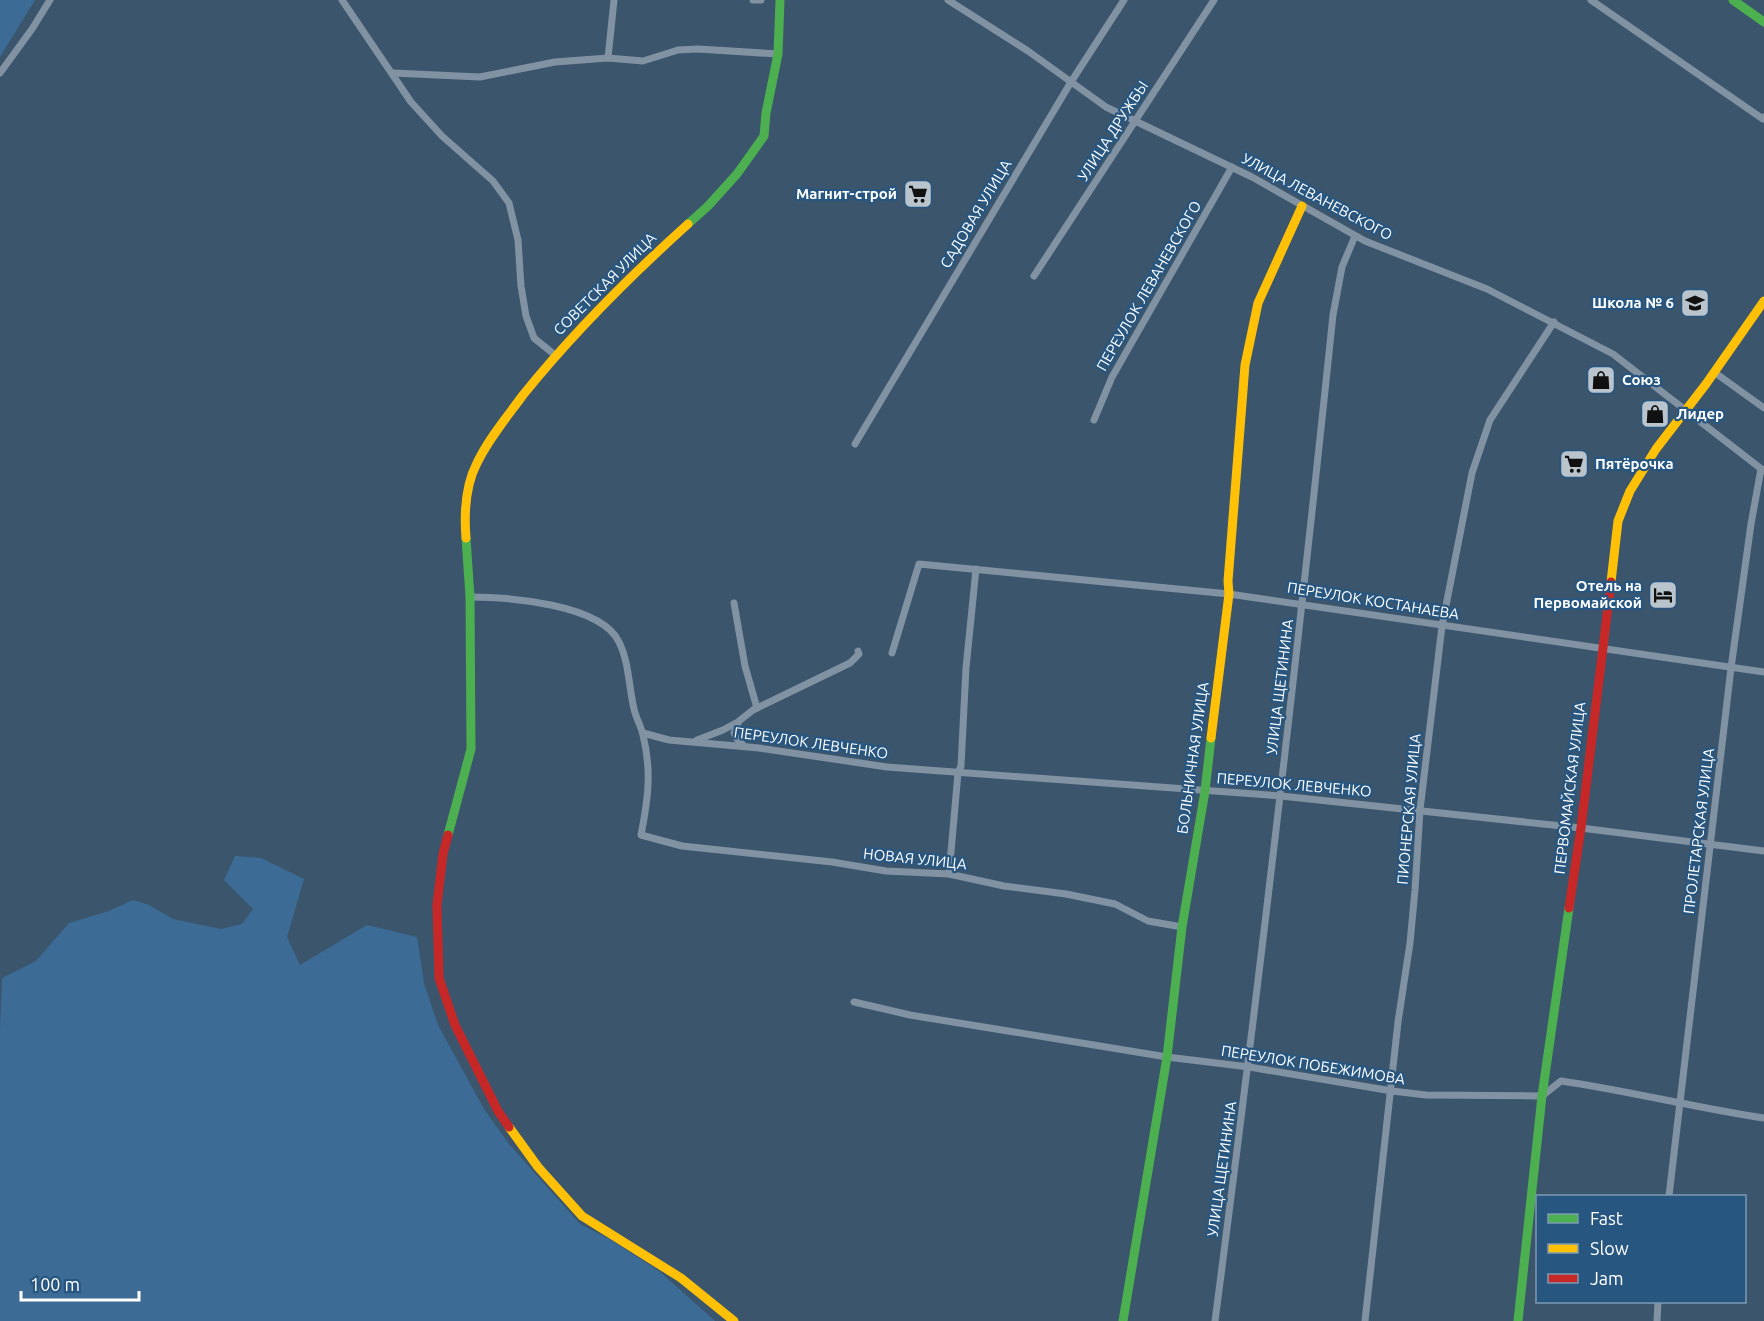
<svg xmlns="http://www.w3.org/2000/svg" width="1764" height="1321" viewBox="0 0 1764 1321" font-family="Ubuntu,sans-serif">
<style>
.green{fill:#3c6c96}
.lines{fill:none;stroke-linecap:round;stroke-linejoin:round}
.street{stroke:#8192a2;stroke-width:7}
.fast{stroke:#4caf50;stroke-width:9}
.slow{stroke:#ffc107;stroke-width:9}
.jam{stroke:#c62828;stroke-width:9}
.labels{text-anchor:middle;stroke-width:4.5;stroke-linejoin:round;paint-order:stroke}
.street-label{font-size:15px;fill:#fff;stroke:#275680}
.poi-label{font-size:15px;font-weight:bold;fill:#fff;stroke:#275680;text-anchor:end}
</style>
<rect width="100%" height="100%" fill="#3b556c"/>
<g class="green">
<path d="M0,0H35L0,57Z"/>
<path d="M235,856L261,858L304,879L287,937L300,965L367,925L417,937L424,983L438,1025L484,1109L509,1144L580,1224L609,1239L659,1271L715,1321H0V1030L2,978L36,961L69,923L109,911L133,900L149,905L173,919L221,929L242,924L253,909L224,880Z"/>
</g>
<g class="lines">
<g class="street">
<path d="M342,0L411,102L442,136L493,181L509,203L518,240L521,286L526,316L534,338L555,355"/>
<path d="M753,0H761"/>
<path d="M948,0L1028,51L1106,107L1252,177L1365,241L1487,289L1613,354L1764,471"/>
<path d="M1591,0L1763,119L1764,117"/>
<path d="M608,58L614,0"/>
<path d="M0,73L32,29L50,0"/>
<path d="M393,73L480,77L555,62L608,58L643,61L678,50L698,49L778,54"/>
<path d="M1034,276L1214,0"/>
<path d="M1714,372L1764,408"/>
<path d="M1094,420L1112,377L1232,167"/>
<path d="M855,444L1071,82L1124,0"/>
<path d="M470,597C508,597 601,604 619,642C629,662 629,688 634,709C636,718 641,726 643,735C652,772 648,799 641,835L682,846L832,862L886,871L949,874L1004,886L1066,894L1115,904L1148,921L1182,927"/>
<path d="M734,603L745,666L757,708"/>
<path d="M892,653L919,564L1229,594L1764,672"/>
<path d="M643,733L669,740L759,748L887,767L1281,796L1581,828L1764,851"/>
<path d="M697,740L723,730L736,723"/>
<path d="M744,746L737,739L734,733L739,721L753,710L850,663L859,654L858,651"/>
<path d="M949,874L958,773L961,766L966,668L976,569"/>
<path d="M854,1002L910,1015L1167,1057L1249,1067L1392,1091L1426,1095L1542,1096L1561,1081C1630,1091 1696,1108 1764,1118"/>
<path d="M1669,1196L1731,668L1751,524L1761,469"/>
<path d="M1215,1321C1259,986 1298,651 1333,315L1342,267L1355,236"/>
<path d="M1365,1321L1398,1022L1410,943L1415,890L1420,810L1442,626L1472,473L1490,420L1554,322"/>
<path d="M1657,1321L1658,1302"/>
</g>
<g class="fast">
<path d="M1733,0L1764,22"/>
<path d="M688,224L708,206L737,174L764,136L766,113L778,54L780,0"/>
<path d="M448,835L471,749L470,597L466,538"/>
<path d="M1123,1321L1167,1057L1182,927L1205,791L1211,738"/>
<path d="M1518,1321L1542,1096L1569,908"/>
</g>
<g class="slow">
<path d="M466,538C464,513 465,486 477,463C489,438 507,417 523,395C573,333 628,278 688,224"/>
<path d="M1611,582L1618,521L1630,491L1656,449L1706,384L1764,301"/>
<path d="M1211,738L1229,594L1228,581L1245,365L1258,303L1302,206"/>
<path d="M509,1127L538,1167L582,1216L681,1278L734,1321"/>
</g>
<g class="jam">
<path d="M448,835L443,854L437,905L439,978L455,1025L498,1111L509,1127"/>
<path d="M1569,908L1581,828L1611,582"/>
</g>
</g>
<defs>
<g id="supermarket-square" transform="scale(1.5)"><rect x="-9" y="-9" width="18" height="18" rx="4" fill="#bac4cc" stroke="#275680"/><path d="M-6-5.5h2.5l.6 2H6L4.5 2H-2.5L-4.4-4H-6ZM-1.5 3.2a1.3 1.3 0 1 0 .1 0ZM3 3.2a1.3 1.3 0 1 0 .1 0Z" fill="#111"/></g>
<g id="school-square" transform="scale(1.5)"><rect x="-9" y="-9" width="18" height="18" rx="4" fill="#bac4cc" stroke="#275680"/><path d="M0-5L7-2L0 1L-7-2ZM-4 1L0 2.5L4 1V4Q0 6-4 4Z" fill="#111"/></g>
<g id="shop-square" transform="scale(1.5)"><rect x="-9" y="-9" width="18" height="18" rx="4" fill="#bac4cc" stroke="#275680"/><path d="M-5-2.5h2.3a2.7 3.5 0 0 1 5.4 0H5L5.5 6h-11ZM-1.5-2.5h3a1.5 2.3 0 0 0-3 0Z" fill="#111"/></g>
<g id="hotel-square" transform="scale(1.5)"><rect x="-9" y="-9" width="18" height="18" rx="4" fill="#bac4cc" stroke="#275680"/><path d="M-6-4.5h1.5V1H6V5H4.5V3h-9V5H-6ZM-4 0a1.8 1.8 0 1 1 3.6 0ZM.5 0V-2.5h3Q6-2.5 6 0Z" fill="#111"/></g>
</defs>
<g fill-rule="evenodd">
<use href="#supermarket-square" x="918" y="194"/>
<use href="#school-square" x="1695" y="303"/>
<use href="#shop-square" x="1601" y="380"/>
<use href="#shop-square" x="1655" y="414"/>
<use href="#supermarket-square" x="1574" y="464"/>
<use href="#hotel-square" x="1663" y="595"/>
</g>
<g class="labels">
<g class="street-label">
<text transform="translate(1113 131) rotate(-57)" y="5">УЛИЦА ДРУЖБЫ</text>
<text transform="translate(1317 197) rotate(28)" y="5">УЛИЦА ЛЕВАНЕВСКОГО</text>
<text transform="translate(976 214) rotate(-59)" y="5">САДОВАЯ УЛИЦА</text>
<text transform="translate(605 284) rotate(-45)" y="5">СОВЕТСКАЯ УЛИЦА</text>
<text transform="translate(1149 286) rotate(-60)" y="5">ПЕРЕУЛОК ЛЕВАНЕВСКОГО</text>
<text transform="translate(1373 601) rotate(9)" y="5">ПЕРЕУЛОК КОСТАНАЕВА</text>
<text transform="translate(1280 687) rotate(-83)" y="5">УЛИЦА ЩЕТИНИНА</text>
<text transform="translate(811 743) rotate(8)" y="5">ПЕРЕУЛОК ЛЕВЧЕНКО</text>
<text transform="translate(1193 758) rotate(-82)" y="5">БОЛЬНИЧНАЯ УЛИЦА</text>
<text transform="translate(1294 785) rotate(5)" y="5">ПЕРЕУЛОК ЛЕВЧЕНКО</text>
<text transform="translate(1570 788) rotate(-83)" y="5">ПЕРВОМАЙСКАЯ УЛИЦА</text>
<text transform="translate(1409 809) rotate(-85)" y="5">ПИОНЕРСКАЯ УЛИЦА</text>
<text transform="translate(1699 831) rotate(-83)" y="5">ПРОЛЕТАРСКАЯ УЛИЦА</text>
<text transform="translate(915 859) rotate(6)" y="5">НОВАЯ УЛИЦА</text>
<text transform="translate(1313 1065) rotate(9)" y="5">ПЕРЕУЛОК ПОБЕЖИМОВА</text>
<text transform="translate(1222 1169) rotate(-82)" y="5">УЛИЦА ЩЕТИНИНА</text>
</g>
<g class="poi-label">
<text x="897" y="199">Магнит-строй</text>
<text x="1674" y="308">Школа № 6</text>
<text x="1622" y="385" text-anchor="start">Союз</text>
<text x="1676" y="419" text-anchor="start">Лидер</text>
<text x="1595" y="469" text-anchor="start">Пятёрочка</text>
<text x="1642" y="591">Отель на<tspan x="1642" dy="17">Первомайской</tspan></text>
</g>
</g>
<rect x="1536" y="1195" width="210" height="108" fill="#275680" stroke="#7d9ab3" stroke-width="1.5"/>
<rect x="1548" y="1214" width="30" height="9" fill="#4caf50" stroke="#7d9ab3" stroke-width="1.5"/>
<text x="1590" y="1225" font-size="18" fill="#ffffff">Fast</text>
<rect x="1548" y="1244" width="30" height="9" fill="#ffc107" stroke="#7d9ab3" stroke-width="1.5"/>
<text x="1590" y="1255" font-size="18" fill="#ffffff">Slow</text>
<rect x="1548" y="1274" width="30" height="9" fill="#c62828" stroke="#7d9ab3" stroke-width="1.5"/>
<text x="1590" y="1285" font-size="18" fill="#ffffff">Jam</text>
<path d="M21 1291v9h118v-9" fill="none" stroke="#ffffff" stroke-width="3"/>
<text x="30" y="1291" font-size="18" fill="#ffffff" stroke="#275680" stroke-width="4.5" paint-order="stroke">100 m</text>
</svg>
